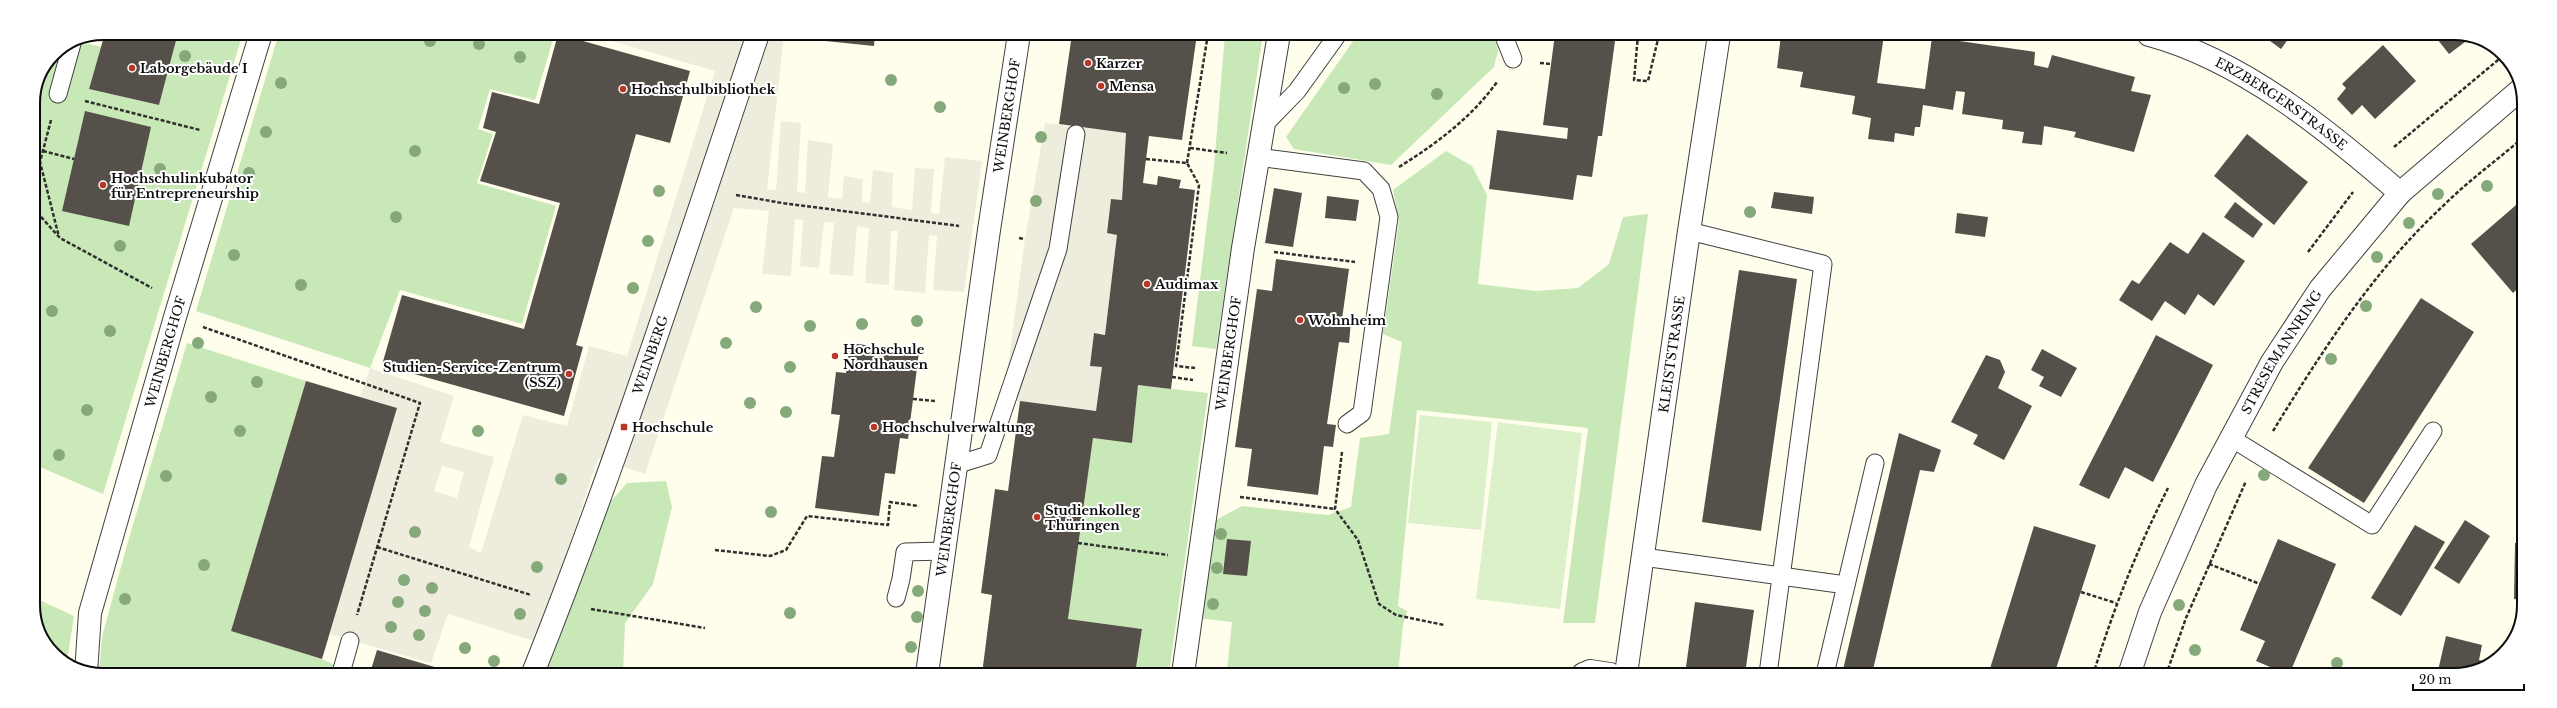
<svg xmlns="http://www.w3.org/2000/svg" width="2557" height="708" viewBox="0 0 2557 708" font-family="'Libre Baskerville',serif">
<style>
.green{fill:#c9e8b7}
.pitch{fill:#dcf0c9}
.plaza{fill:#eeecdc;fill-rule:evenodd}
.building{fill:#555049}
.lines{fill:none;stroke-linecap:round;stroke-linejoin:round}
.lane-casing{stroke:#404040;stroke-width:19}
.street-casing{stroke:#404040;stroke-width:24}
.path{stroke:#2f2f2f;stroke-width:2.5;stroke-dasharray:4 2;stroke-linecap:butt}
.lane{stroke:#fff;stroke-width:17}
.street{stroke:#fff;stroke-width:22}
.tree{fill:#85a97b}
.poi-dot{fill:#ba3627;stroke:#fff;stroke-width:1.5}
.labels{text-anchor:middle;stroke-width:4;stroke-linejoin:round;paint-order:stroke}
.poi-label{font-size:13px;font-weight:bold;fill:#0d0d0d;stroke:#fff;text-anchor:start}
.street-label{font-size:13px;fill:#0d0d0d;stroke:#fff}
.rim{fill:none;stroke:#0d0d0d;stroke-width:2}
</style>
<rect width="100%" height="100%" fill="#fffeec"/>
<g class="green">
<path d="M178,33H243L103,494L33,464V103C39,71 46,58 74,40L101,47L89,89L159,105Z"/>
<path d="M279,33H555L535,100L490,89L478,129L493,134L477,183L556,206L522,324L400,290L370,368L196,311Z"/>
<path d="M580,33H610L608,40Z"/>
<path d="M1225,34L1255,38V34H1263L1216,349L1192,346L1214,166Z"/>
<path d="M1358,34H1494L1498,51L1494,67L1391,165L1294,149L1286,137Z"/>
<path d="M1446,151L1472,166L1487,195L1478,284L1536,291L1578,288L1609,264L1623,217L1648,214L1595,623H1563L1588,428L1417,410L1398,606L1407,611L1403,625L1398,674H1246L1227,671L1232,622L1198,618L1212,522L1242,506L1328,515L1351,507L1360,438L1389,434L1402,342L1383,334L1399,221L1393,190Z"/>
<path d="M187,343L306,381L231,631L322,659L337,666L335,673H99L102,637L127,545Z"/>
<path d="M1138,385L1208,393L1169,674H1135L1142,629L1068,619L1093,438L1132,442Z"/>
<path d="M666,481L672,507L653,584L625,623L623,673H546L606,507L627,483Z"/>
<path d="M33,597L74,616L67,661L50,651L33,610Z"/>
</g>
<g class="pitch">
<path d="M1420,415L1492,422L1481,530L1408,523Z"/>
<path d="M1498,422L1582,433L1560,609L1476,599Z"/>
</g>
<g class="plaza">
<path d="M610,33L784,34L767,190H776L781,121L801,123L797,192L805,193L808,140L833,144L828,197L842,199L844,176L863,179L862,202L870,203L873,170L893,173L892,207L912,210L915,168L934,169L931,213L939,214L945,157L982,161L964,292L933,290L937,236L929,235L925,293L894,290L898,231H891L889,285L865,283L869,228L857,226L853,276L829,274L834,223L824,222L819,268L800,266L803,220L795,219L791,276L762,274L769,211L734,208L645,474L598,458L537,642L448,614L431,663L330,634L397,408L360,397L370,368L454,396L440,442L494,457L469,547L481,553L523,415L567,426L589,346L627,356L715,71L608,40ZM442,466L464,472L457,498L434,491Z"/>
<path d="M1045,123L1126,133L1122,200L1111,199L1107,233L1117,235L1105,334L1094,333L1091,366L1102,367L1096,411L998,399L1007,373L1025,239Z"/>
</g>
<g class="building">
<path d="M105,33H178L159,105L89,89Z"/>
<path d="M558,34L690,71L670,143L636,134L576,345L583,347L564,416L382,365L402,295L524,329L560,203L480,181L496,132L483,128L492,92L539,104Z"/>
<path d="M807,34H875L874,46L806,39Z"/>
<path d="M1072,34H1197L1182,140L1149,136L1143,183L1157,185L1158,176L1181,180L1179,188L1195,190L1171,389L1138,385L1132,443L1093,438L1068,619L1142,629L1135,674H982L992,595L981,593L995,489L1008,491L1020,401L1096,411L1102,367L1090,366L1094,333L1105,335L1117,235L1107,233L1111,199L1122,200L1126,133L1059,124Z"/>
<path d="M1555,34H1616L1602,136H1598L1592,177L1577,175L1573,200L1489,189L1497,130L1567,139L1568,128L1543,125Z"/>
<path d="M1781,35H1884L1877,83L1925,89L1932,37L2035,52L2034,65L2048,68L2052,55L2135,77L2131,91L2151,95L2134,152L2074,137L2076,132L2044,126L2042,145L2022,143L2024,132L2002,129L2003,120L1962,114L1965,92L1956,91L1953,110L1923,105L1920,127H1915L1914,136L1895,133L1894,142L1868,139L1871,118L1852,114L1855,96L1800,87L1803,72L1777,68Z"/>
<path d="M2268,35H2291L2281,49L2266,38Z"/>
<path d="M2434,35H2472L2473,36L2449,54Z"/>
<path d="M2383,45L2416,81L2375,119L2362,105L2352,115L2337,99L2346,88L2342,84Z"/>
<path d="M85,111L151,127L129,226L62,211Z"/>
<path d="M2247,134L2308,182L2274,225L2214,176Z"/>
<path d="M1274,188L1302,193L1293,247L1265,243Z"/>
<path d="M1774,192L1814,197L1812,214L1771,208Z"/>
<path d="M1327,196L1359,200L1356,221L1325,218Z"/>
<path d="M2523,199V284L2513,293L2471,244Z"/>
<path d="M2235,202L2263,224L2253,238L2224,217Z"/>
<path d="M1957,213L1988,217L1985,237L1955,233Z"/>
<path d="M2203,232L2245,261L2214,306L2198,294L2185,315L2165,301L2152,321L2119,300L2132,280L2139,284L2170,242L2188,254Z"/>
<path d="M1276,259L1349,269L1342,319L1351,321L1349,343L1339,342L1327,424L1336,425L1333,447L1324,446L1318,495L1247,486L1252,449L1235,447L1257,289L1272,291Z"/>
<path d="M1739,270L1797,279L1761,531L1702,522Z"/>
<path d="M2421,298L2474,332L2364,503L2308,468Z"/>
<path d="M2156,335L2213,365L2153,482L2125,467L2109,499L2079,485Z"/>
<path d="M850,343L919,352L908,439L900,438L895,474L885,473L879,516L815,508L822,456L834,457L840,415L831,414L836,372L846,373Z"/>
<path d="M2042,349L2077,368L2061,397L2039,386L2044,377L2031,370Z"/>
<path d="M1986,355L2000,360L2005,372L1998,388L2032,406L2004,460L1973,444L1978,435L1951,422Z"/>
<path d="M306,381L397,408L322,659L231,631Z"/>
<path d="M1899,433L1941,450L1934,472L1920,470L1872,674H1842Z"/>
<path d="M2465,520L2490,536L2459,584L2434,568Z"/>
<path d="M2415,525L2445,542L2401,616L2371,598Z"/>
<path d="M2034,526L2096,545L2054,675H1988Z"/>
<path d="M1227,539L1251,541L1247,576L1223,574Z"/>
<path d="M2278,539L2336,564L2289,675L2256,661L2265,641L2240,630Z"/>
<path d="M2515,543H2522V600L2514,599Z"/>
<path d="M1695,602L1754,610L1745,674H1685Z"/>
<path d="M2446,636L2482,645L2479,660L2490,663L2454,675H2437Z"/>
<path d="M377,650L455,673H370Z"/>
<path d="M2258,670L2273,675H2257Z"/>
</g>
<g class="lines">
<g class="lane-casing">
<g id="lane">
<path d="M1503,34L1513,59"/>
<path d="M58,94L73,40"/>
<path d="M1262,127L1297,91L1338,34"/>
<path d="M1258,157L1364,171L1381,189L1389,217L1362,413L1347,424"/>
<path d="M1689,231L1823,264L1768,674"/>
<path d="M2231,438L2372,525L2433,431"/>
<path d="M956,465L988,455L1058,249L1076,134"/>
<path d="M1643,557L1846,585"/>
<path d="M896,598L901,579L905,552L944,551"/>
<path d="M341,673L350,641"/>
<path d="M1825,674L1875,463"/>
</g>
</g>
<g class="street-casing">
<g id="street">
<path id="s1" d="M2149,35C2242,60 2329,131 2400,193"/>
<path id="s2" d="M86,673L90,613L175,317L261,33"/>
<path id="s3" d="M533,673C617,463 686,248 758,34"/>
<path id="s4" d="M927,674L989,230L1019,34"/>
<path id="s5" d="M1183,674L1243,248L1279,34"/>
<path d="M1583,674L1590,671L1610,674"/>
<path id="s6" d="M1626,674L1689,231L1719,35"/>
<path id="s7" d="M2129,675L2150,612L2206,485L2272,362L2320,289L2400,193L2520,90"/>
</g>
</g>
<g class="path">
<path d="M1638,35L1634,80L1648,81L1659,35"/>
<path d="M1540,63L1551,64"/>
<path d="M85,101L200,130"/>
<path d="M51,120L40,162L59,237"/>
<path d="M2394,147L2504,55"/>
<path d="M1190,148L1227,153"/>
<path d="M43,151L74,159"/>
<path d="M1146,159L1187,163L1199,185L1176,366L1195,368"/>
<path d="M1187,163L1208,34"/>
<path d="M1399,167C1436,144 1471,118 1497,82"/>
<path d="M736,195L782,203L959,226"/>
<path d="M33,208L60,238L152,288"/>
<path d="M1019,238L1025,239"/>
<path d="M1274,252L1355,262"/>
<path d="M2308,252L2353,192"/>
<path d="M203,327L420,403L357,615"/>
<path d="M1172,377L1193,380"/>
<path d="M913,399L935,401"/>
<path d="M2273,431C2322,351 2374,270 2443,206C2468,181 2497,160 2524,137"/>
<path d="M1342,452L1335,509L1358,540L1379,604L1396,615L1444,625"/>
<path d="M1240,497L1335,509"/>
<path d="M1078,543L1168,555"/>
<path d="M377,547L531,595"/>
<path d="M715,550L770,556L786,550L807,516L888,525L890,502L919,506"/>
<path d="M2209,564L2260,584"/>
<path d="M2081,592L2116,603"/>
<path d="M591,609L705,628"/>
<path d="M2093,675C2113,610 2137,549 2168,488"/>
<path d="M2166,675L2186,618L2246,481"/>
</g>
<use href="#lane" class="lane"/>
<use href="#street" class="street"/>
</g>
<g class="tree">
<circle cx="430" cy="41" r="6"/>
<circle cx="479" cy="44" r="6"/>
<circle cx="185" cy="56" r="6"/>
<circle cx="520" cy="57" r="6"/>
<circle cx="891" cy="80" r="6"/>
<circle cx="281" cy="83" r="6"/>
<circle cx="1375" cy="84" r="6"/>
<circle cx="1344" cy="88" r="6"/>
<circle cx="1437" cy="94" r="6"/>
<circle cx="940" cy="107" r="6"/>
<circle cx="266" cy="132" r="6"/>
<circle cx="1041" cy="137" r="6"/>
<circle cx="415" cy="151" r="6"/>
<circle cx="160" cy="169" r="6"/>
<circle cx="249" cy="173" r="6"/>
<circle cx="2487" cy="186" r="6"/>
<circle cx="659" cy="191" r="6"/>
<circle cx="2438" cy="194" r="6"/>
<circle cx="1036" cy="201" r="6"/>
<circle cx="1750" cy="212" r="6"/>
<circle cx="396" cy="217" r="6"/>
<circle cx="2409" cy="223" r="6"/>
<circle cx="648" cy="241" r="6"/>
<circle cx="120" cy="246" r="6"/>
<circle cx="234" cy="255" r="6"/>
<circle cx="2377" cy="257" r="6"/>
<circle cx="301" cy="285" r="6"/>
<circle cx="633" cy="288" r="6"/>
<circle cx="2366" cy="306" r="6"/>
<circle cx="756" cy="307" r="6"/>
<circle cx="52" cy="311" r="6"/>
<circle cx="917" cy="321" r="6"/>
<circle cx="862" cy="324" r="6"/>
<circle cx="810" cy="326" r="6"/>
<circle cx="110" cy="331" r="6"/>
<circle cx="198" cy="343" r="6"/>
<circle cx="726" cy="343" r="6"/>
<circle cx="2331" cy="359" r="6"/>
<circle cx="790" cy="367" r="6"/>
<circle cx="257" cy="382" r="6"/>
<circle cx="211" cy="397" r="6"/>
<circle cx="750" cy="403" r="6"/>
<circle cx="87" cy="410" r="6"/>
<circle cx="786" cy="412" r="6"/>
<circle cx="240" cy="431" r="6"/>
<circle cx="478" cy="431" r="6"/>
<circle cx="59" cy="455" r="6"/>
<circle cx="2264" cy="475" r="6"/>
<circle cx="166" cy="476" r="6"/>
<circle cx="561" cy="479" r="6"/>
<circle cx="771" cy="512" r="6"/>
<circle cx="415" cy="532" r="6"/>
<circle cx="1221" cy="534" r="6"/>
<circle cx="204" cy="565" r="6"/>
<circle cx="537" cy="567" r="6"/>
<circle cx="1217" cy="568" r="6"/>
<circle cx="404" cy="580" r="6"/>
<circle cx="432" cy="588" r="6"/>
<circle cx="918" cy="591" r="6"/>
<circle cx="125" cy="599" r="6"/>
<circle cx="398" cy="602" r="6"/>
<circle cx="1213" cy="604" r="6"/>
<circle cx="2179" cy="605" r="6"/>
<circle cx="425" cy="611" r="6"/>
<circle cx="790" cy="613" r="6"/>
<circle cx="520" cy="614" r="6"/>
<circle cx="917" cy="617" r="6"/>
<circle cx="391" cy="627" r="6"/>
<circle cx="419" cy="635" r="6"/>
<circle cx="911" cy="647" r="6"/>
<circle cx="465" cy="648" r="6"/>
<circle cx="2195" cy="650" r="6"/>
<circle cx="494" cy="661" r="6"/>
<circle cx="2337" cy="663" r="6"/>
</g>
<g class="poi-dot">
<circle cx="1088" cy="63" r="4"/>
<circle cx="132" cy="68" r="4"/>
<circle cx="1101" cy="86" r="4"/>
<circle cx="623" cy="89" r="4"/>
<circle cx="103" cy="185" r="4"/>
<circle cx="1147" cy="284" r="4"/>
<circle cx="1300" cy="320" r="4"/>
<circle cx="835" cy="356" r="4"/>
<circle cx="569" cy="374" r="4"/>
<rect x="620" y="423" width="8" height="8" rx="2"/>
<circle cx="874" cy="427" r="4"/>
<circle cx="1037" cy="517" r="4"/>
</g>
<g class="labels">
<g class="poi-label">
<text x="1096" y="68">Karzer</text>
<text x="140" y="73">Laborgebäude I</text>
<text x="1109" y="91">Mensa</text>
<text x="631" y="94">Hochschulbibliothek</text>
<text x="111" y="183">Hochschulinkubator<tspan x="111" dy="15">für Entrepreneurship</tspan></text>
<text x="1155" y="289">Audimax</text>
<text x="1308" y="325">Wohnheim</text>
<text x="843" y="354">Hochschule<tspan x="843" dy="15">Nordhausen</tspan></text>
<text x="561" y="372" text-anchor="end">Studien-Service-Zentrum<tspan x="561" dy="15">(SSZ)</tspan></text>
<text x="632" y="432">Hochschule</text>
<text x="882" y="432">Hochschulverwaltung</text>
<text x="1045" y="515">Studienkolleg<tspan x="1045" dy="15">Thüringen</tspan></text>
</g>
<g class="street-label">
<text dy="5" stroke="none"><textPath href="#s1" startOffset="150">ERZBERGERSTRASSE</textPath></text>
<text dy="5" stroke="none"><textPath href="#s4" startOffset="564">WEINBERGHOF</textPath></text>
<text dy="5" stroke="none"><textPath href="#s2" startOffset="332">WEINBERGHOF</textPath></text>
<text dy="5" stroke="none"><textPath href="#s7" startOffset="358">STRESEMANNRING</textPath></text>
<text dy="5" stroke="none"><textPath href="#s5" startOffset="324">WEINBERGHOF</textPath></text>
<text dy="5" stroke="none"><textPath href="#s6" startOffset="323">KLEISTSTRASSE</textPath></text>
<text dy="5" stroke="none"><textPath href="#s3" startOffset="339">WEINBERG</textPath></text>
<text dy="5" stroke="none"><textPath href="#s4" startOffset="156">WEINBERGHOF</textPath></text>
</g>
</g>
<path d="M0 0H2557V708H0ZM103 40H2454A63 63 0 0 1 2517 103V605A63 63 0 0 1 2454 668H103A63 63 0 0 1 40 605V103A63 63 0 0 1 103 40Z" fill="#fff" fill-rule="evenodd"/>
<path class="rim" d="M103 40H2454A63 63 0 0 1 2517 103V605A63 63 0 0 1 2454 668H103A63 63 0 0 1 40 605V103A63 63 0 0 1 103 40Z"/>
<path d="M2413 684v6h111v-6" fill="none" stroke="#0d0d0d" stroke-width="2"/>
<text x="2419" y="684" font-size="12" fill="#0d0d0d" stroke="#ffffff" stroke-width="3" paint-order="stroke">20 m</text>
</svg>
